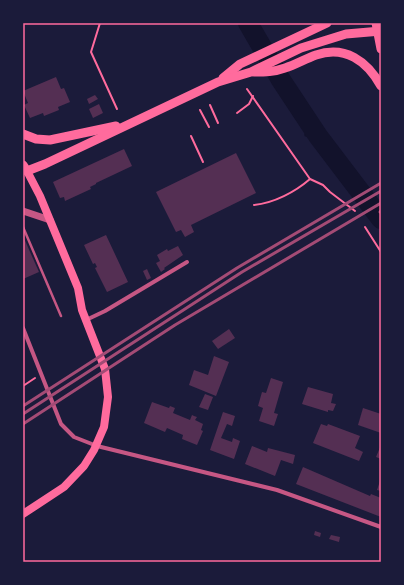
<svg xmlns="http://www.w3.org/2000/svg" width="404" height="585" viewBox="0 0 404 585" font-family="Ubuntu,sans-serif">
	<rect width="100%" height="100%" fill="#1b1b3a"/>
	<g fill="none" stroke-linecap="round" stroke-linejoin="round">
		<polyline stroke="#12122b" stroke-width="3.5" points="306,135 308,121"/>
		<polyline stroke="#12122b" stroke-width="20" points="248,23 281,80 318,136 381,219"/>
	</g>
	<g fill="#542f53">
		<polygon points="56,77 61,89 64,88 70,102 58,107 59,110 44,116 43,113 30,118 24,105 28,103 23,91"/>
		<polygon points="95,95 98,99 89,104 87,99"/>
		<polygon points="99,104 103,113 93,118 89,109"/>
		<polygon points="124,149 132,166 96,183 96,184 90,187 91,189 65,201 64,197 60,198 53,182"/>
		<polygon points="236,153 256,193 191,225 194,232 185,237 181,230 176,232 156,192"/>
		<polygon points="106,235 128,282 107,292 95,268 97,267 95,263 93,264 84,245"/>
		<polygon points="23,236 39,272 23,279"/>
		<polygon points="178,246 183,255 164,268 165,269 161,272 156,263 160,261 157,255 167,249 168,251"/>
		<polygon points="147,269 151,278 147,280 143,271"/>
		<polygon points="229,329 235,338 218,349 212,341"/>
		<polygon points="214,356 229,362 216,396 189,385 194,370 208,375"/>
		<polygon points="271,378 283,382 274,413 278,414 274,426 259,421 263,408 258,406 262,392 266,393"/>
		<polygon points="308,387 333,394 331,403 336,404 333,411 328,410 328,412 302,404"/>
		<polygon points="205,394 213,397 208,410 199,407"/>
		<polygon points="152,402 169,408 170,406 175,408 173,413 190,420 192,415 194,416 197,417 195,420 203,424 201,430 203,431 197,445 182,439 183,435 167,428 165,432 144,423"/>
		<polygon points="363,408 381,414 381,433 358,425"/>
		<polygon points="223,412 235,416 232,426 227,424 221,438 232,442 233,438 240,441 234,459 210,450"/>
		<polygon points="321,424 327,426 328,424 360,436 355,448 363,452 359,461 313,443"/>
		<polygon points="381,445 381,459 376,457"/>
		<polygon points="252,446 267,452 268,448 295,455 293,464 281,460 275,476 245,464"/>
		<polygon points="303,467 370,496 371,494 381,498 381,517 296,484"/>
		<polygon points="381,478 381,491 377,490"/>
		<polygon points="315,531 321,533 320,537 314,535"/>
		<polygon points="331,535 340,537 339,542 329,539"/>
	</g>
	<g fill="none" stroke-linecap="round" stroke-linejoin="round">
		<g stroke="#ff6b9d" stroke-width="2">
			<polyline points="100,23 91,52 117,109"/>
			<polyline points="247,89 310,179 323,185 330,192 355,211"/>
			<polyline points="210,105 218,123"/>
			<polyline points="200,110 209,127"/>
			<polyline points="237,113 249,104 253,96"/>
			<polyline points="191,136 203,162"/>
			<path d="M254 205C274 203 295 192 310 179"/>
			<polyline points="365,227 381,252"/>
			<polyline points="23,386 35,378"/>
		</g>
		<polyline stroke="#c65784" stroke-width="2.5" points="23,227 61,316"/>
		<g stroke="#c65784" stroke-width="4">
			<polyline points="86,320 105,311 187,262"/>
			<polyline points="23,328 61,424 74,437 97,446 277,490 381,527"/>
		</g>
		<polyline stroke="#c65784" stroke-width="7" points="23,211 50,220"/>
		<polyline stroke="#ff6b9d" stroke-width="8" points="23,514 64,487 84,466 94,450 104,427 108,397 105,369 82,310 78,288 40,196 27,171"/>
		<g stroke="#ff6b9d" stroke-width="9">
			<polyline points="376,23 381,49"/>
			<path d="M254 72C265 72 274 72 285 68 295 65 305 59 316 55 345 45 367 61 381 86"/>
			<polyline points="223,78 240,64 327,23"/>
			<polyline points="23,134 36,139 50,140 116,126"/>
			<polyline points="23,165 27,171 45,164 218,82 251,72 301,48 346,34 381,31"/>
		</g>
		<g stroke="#a44b75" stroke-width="3">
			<polyline points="380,212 381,211"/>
			<polyline points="23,406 237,268 381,183"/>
			<polyline points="23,414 242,272 381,191"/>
			<polyline points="23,424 175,325 381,203"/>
		</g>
	</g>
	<rect width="404" height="585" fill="none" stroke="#1b1b3a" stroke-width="48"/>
	<rect x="24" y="24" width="356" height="537" fill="none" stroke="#ff6b9d" stroke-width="1.5"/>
</svg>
